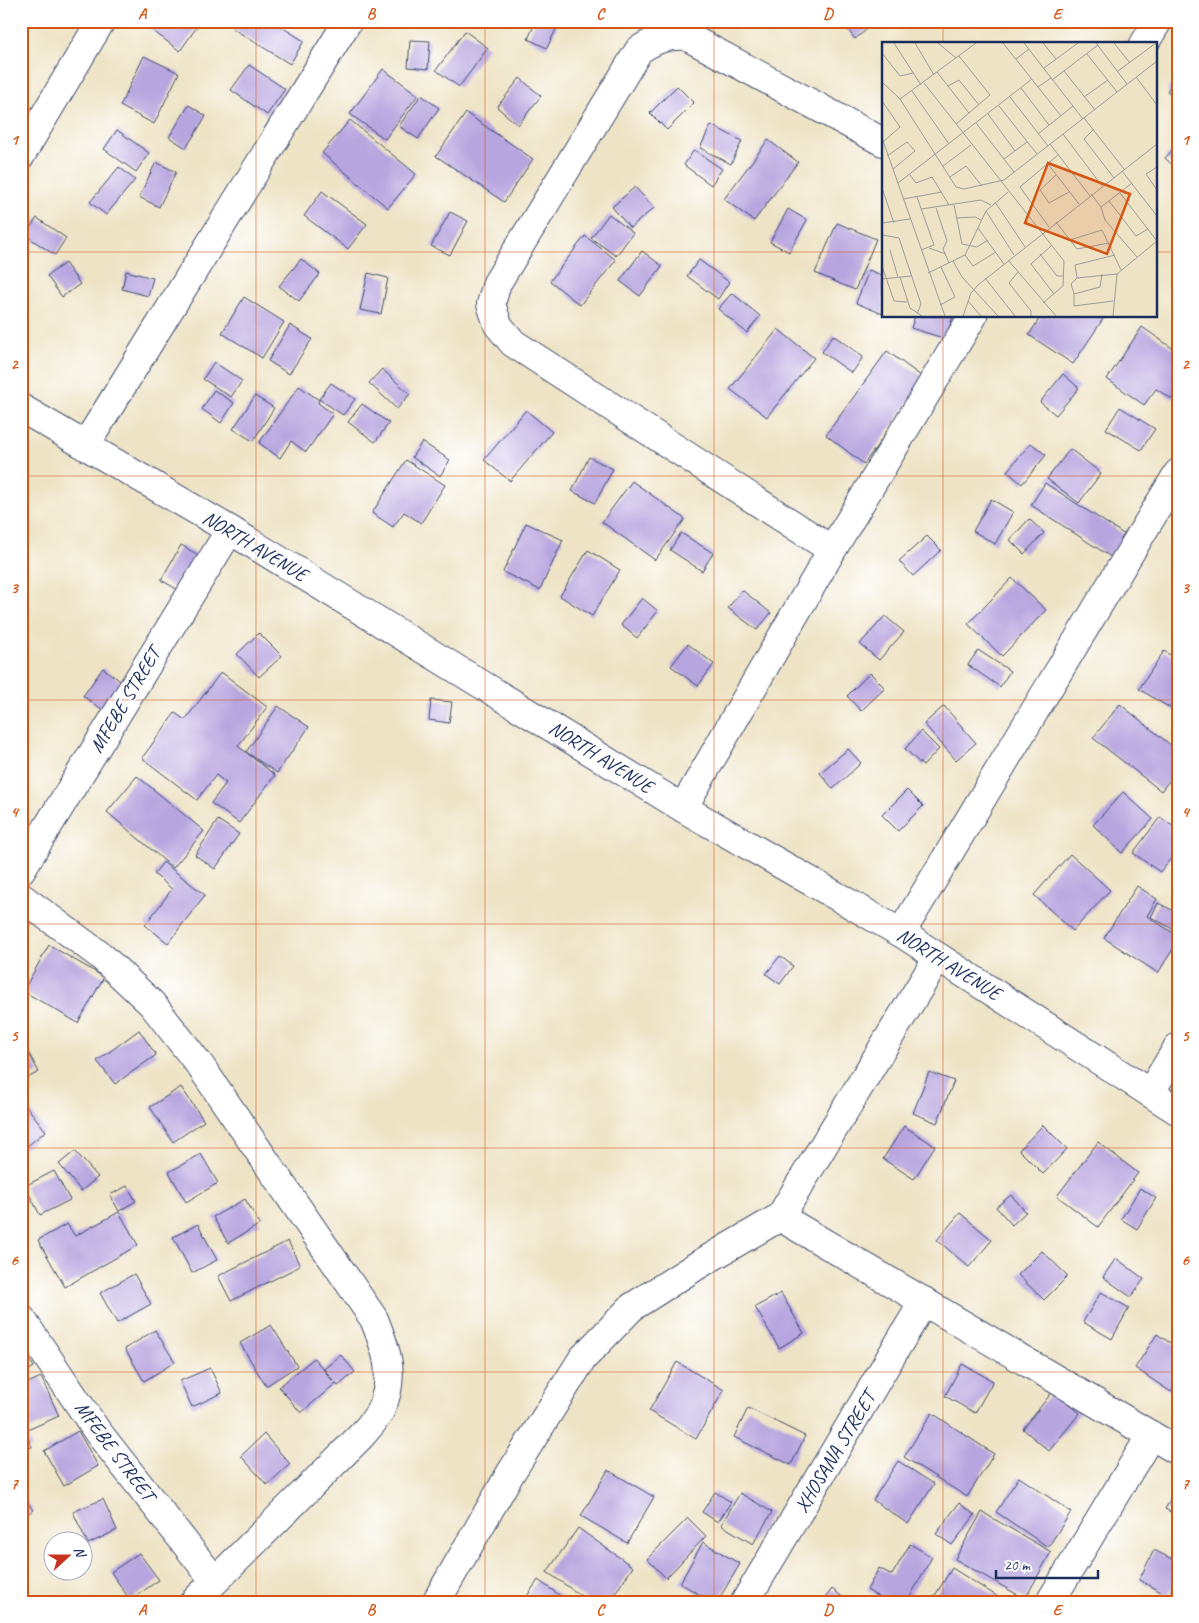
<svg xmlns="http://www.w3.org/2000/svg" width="1199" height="1623" viewBox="0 0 1199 1623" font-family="Caveat,sans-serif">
	<rect width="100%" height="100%" fill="#fff"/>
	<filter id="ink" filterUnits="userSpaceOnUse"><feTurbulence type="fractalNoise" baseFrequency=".02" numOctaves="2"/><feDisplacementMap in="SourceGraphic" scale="10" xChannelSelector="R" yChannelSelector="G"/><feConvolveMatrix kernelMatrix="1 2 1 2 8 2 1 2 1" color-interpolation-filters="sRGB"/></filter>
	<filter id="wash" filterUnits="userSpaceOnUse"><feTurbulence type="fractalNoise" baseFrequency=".0096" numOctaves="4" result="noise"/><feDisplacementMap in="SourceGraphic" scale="20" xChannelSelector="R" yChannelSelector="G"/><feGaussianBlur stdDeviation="1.12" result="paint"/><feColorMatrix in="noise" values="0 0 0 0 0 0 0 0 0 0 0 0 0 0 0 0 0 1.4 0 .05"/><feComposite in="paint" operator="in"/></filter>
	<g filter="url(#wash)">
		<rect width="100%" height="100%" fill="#eee3c5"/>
		<g id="blocks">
			<g fill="#b7a5df">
				<polygon points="154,21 201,21 180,51 149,28"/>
				<polygon points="237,21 272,21 304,41 290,64 232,28"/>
				<polygon points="536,21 560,21 547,48 528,39"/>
				<polygon points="841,21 877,21 855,39"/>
				<polygon points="465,31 488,48 459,87 436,70"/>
				<polygon points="410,40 430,41 428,69 408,67"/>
				<polygon points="144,56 179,73 154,124 120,106"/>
				<polygon points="249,65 285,89 267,115 231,90"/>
				<polygon points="383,69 418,95 385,139 350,114"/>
				<polygon points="1178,73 1178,98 1167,91"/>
				<polygon points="520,78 541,96 518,125 497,107"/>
				<polygon points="677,86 694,103 667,130 650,113"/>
				<polygon points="421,95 439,108 418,139 399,126"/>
				<polygon points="189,105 206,116 186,148 169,137"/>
				<polygon points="466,113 533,159 504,202 436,156"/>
				<polygon points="350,120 416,174 388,208 322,153"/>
				<polygon points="711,125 742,141 731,164 700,148"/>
				<polygon points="117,130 149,153 136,172 104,149"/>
				<polygon points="768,140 798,162 754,221 724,199"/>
				<polygon points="1178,144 1178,170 1165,158"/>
				<polygon points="694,150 722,169 711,185 684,165"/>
				<polygon points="156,162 176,172 159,207 139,197"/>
				<polygon points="119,167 135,180 106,215 90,202"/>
				<polygon points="635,187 654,208 630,228 612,207"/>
				<polygon points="322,191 367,224 348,249 304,216"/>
				<polygon points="788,209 807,220 789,252 770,242"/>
				<polygon points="450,212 468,221 450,255 431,246"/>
				<polygon points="609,214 633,233 616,256 591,238"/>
				<polygon points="37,218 66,238 55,255 25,235"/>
				<polygon points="837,223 876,239 855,290 815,273"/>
				<polygon points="585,236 616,260 580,305 550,281"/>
				<polygon points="642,251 662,266 640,296 620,281"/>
				<polygon points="301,259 320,274 299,301 279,286"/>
				<polygon points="699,260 729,282 718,299 687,276"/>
				<polygon points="65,263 80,284 62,297 47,276"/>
				<polygon points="869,270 883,276 883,314 856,303"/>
				<polygon points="126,271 153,278 148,296 122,289"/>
				<polygon points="368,273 388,278 381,314 360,310"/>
				<polygon points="732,293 760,316 747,333 718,309"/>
				<polygon points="244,297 284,322 262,358 222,333"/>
				<polygon points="915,316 953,316 946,339 911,328"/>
				<polygon points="1041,316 1105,316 1073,364 1029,335"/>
				<polygon points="290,325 312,339 289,374 268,361"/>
				<polygon points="1142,327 1178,352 1178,390 1172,399 1156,389 1144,405 1107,379"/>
				<polygon points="778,329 814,358 767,417 730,389"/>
				<polygon points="833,335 863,357 852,373 822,352"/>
				<polygon points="887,351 925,379 864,464 826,435"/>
				<polygon points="214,362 242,381 231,397 203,379"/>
				<polygon points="382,369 410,394 397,409 369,383"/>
				<polygon points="1063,374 1079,388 1056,415 1040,402"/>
				<polygon points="331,383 355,399 343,415 319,399"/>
				<polygon points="299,386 319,400 318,403 333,414 306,452 291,441 280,458 259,443"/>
				<polygon points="214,390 234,403 221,423 202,409"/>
				<polygon points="255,396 274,408 253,441 233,429"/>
				<polygon points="362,404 389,423 375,442 348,422"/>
				<polygon points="1120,407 1155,429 1141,450 1106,429"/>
				<polygon points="526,410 552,432 510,481 484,460"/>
				<polygon points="422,442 450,460 440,476 412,457"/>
				<polygon points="1031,443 1046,455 1022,484 1007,471"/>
				<polygon points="1070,449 1101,473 1079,503 1047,479"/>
				<polygon points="589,457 613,469 595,503 572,491"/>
				<polygon points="406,460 445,485 421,523 404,512 393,527 372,513"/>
				<polygon points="632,481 685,519 655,560 602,522"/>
				<polygon points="1045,483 1128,537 1114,559 1031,505"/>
				<polygon points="991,499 1013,512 995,544 973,531"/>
				<polygon points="1029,519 1044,533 1024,554 1010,540"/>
				<polygon points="526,523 563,540 540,590 503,572"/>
				<polygon points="681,533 713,553 702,571 670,550"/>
				<polygon points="927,536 941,550 913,576 899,561"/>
				<polygon points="181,545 200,556 180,591 161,580"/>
				<polygon points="588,550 620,570 592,616 560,596"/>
				<polygon points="1012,578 1046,610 1002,656 968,624"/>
				<polygon points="742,590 771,613 757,630 728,608"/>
				<polygon points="642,598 658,611 637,638 621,625"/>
				<polygon points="885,616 904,632 879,660 860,644"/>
				<polygon points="259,633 282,656 259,677 237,654"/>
				<polygon points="688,644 714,664 698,686 671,666"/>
				<polygon points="978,650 1010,671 1000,687 968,665"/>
				<polygon points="1164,651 1178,660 1178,713 1139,689"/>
				<polygon points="103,668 123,683 103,710 83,696"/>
				<polygon points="221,672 267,707 238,746 275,775 239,823 211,803 226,783 216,775 197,800 142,758 175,713 185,720"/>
				<polygon points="870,673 885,688 861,711 847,696"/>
				<polygon points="431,700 452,702 449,723 429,720"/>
				<polygon points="1120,704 1178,751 1178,770 1161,791 1093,738"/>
				<polygon points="278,706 309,727 277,773 246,752"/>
				<polygon points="944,706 976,743 956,760 924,724"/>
				<polygon points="921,731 939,749 923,766 905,749"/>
				<polygon points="848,749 861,763 833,789 820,773"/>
				<polygon points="137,776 204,831 173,868 107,812"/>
				<polygon points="907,790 923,806 898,831 882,815"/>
				<polygon points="1123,792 1153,819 1122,853 1093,825"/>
				<polygon points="1160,817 1178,830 1178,849 1160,872 1133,853"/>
				<polygon points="218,820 239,834 215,869 195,855"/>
				<polygon points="1070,854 1110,890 1073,931 1034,895"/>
				<polygon points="163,862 205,895 168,943 145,925 172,889 154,874"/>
				<polygon points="1137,886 1157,899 1147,916 1178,936 1178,941 1158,973 1104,938"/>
				<polygon points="1158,903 1178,913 1178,932 1151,917"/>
				<polygon points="49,945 104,977 78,1023 23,991"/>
				<polygon points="780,956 793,966 780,984 766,974"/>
				<polygon points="139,1030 156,1055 115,1084 97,1061"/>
				<polygon points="21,1039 39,1072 21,1081"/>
				<polygon points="929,1072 954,1081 937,1123 913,1113"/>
				<polygon points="181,1087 204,1121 173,1142 150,1107"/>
				<polygon points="23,1102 46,1131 21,1151 21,1104"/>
				<polygon points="1043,1125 1067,1149 1043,1174 1019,1150"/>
				<polygon points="904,1126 935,1146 914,1179 883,1159"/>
				<polygon points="1098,1142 1138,1173 1098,1227 1057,1196"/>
				<polygon points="75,1151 98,1177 81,1191 59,1164"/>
				<polygon points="201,1154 218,1183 186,1202 169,1172"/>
				<polygon points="54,1171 70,1200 40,1215 25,1186"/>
				<polygon points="127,1186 136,1201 119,1211 110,1195"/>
				<polygon points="1140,1188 1156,1198 1137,1229 1121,1219"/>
				<polygon points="1011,1195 1026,1212 1012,1225 996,1207"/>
				<polygon points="245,1199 260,1224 228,1243 213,1217"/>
				<polygon points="119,1212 138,1245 65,1287 38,1240 67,1224 75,1236"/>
				<polygon points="960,1213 992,1240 969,1267 937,1240"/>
				<polygon points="198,1224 217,1260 192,1273 173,1237"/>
				<polygon points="288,1241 300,1266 231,1301 218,1276"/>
				<polygon points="1042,1251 1068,1276 1044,1300 1018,1275"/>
				<polygon points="1116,1258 1144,1279 1131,1297 1103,1277"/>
				<polygon points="134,1274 151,1304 117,1323 100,1293"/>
				<polygon points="1101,1292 1129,1308 1112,1339 1083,1322"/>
				<polygon points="781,1293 804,1333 779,1348 755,1307"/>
				<polygon points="271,1325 297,1366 266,1386 240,1343"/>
				<polygon points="155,1330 175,1362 144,1381 125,1349"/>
				<polygon points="1157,1334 1178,1348 1178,1382 1171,1392 1135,1368"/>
				<polygon points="21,1348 34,1367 21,1375"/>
				<polygon points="341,1355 355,1372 338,1386 336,1383 301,1413 279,1387 314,1358 333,1381 324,1369"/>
				<polygon points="677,1362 724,1390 696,1439 649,1411"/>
				<polygon points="962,1364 993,1381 975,1413 945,1396"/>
				<polygon points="210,1368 222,1393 192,1407 180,1381"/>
				<polygon points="41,1377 59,1416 25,1431 32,1447 21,1451 21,1386"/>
				<polygon points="1053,1391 1080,1413 1049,1451 1023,1429"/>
				<polygon points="748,1408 805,1436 791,1465 734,1437"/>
				<polygon points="932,1413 994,1454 967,1497 904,1457"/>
				<polygon points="78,1431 98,1466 64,1486 44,1451"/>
				<polygon points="264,1434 290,1464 267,1485 241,1456"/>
				<polygon points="898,1461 934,1484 908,1524 873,1500"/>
				<polygon points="608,1470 654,1497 627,1543 581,1516"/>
				<polygon points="1019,1477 1071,1512 1048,1547 996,1512"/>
				<polygon points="1178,1487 1178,1516 1165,1509"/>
				<polygon points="715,1492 731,1502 718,1522 702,1512"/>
				<polygon points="21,1493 33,1510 21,1519"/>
				<polygon points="740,1493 772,1512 753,1544 721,1525"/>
				<polygon points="103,1499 117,1530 88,1544 73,1512"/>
				<polygon points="959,1503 975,1515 952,1545 936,1534"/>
				<polygon points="982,1512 1051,1552 1025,1599 955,1559"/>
				<polygon points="688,1518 706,1536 666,1578 647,1559"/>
				<polygon points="578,1528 633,1567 609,1602 590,1602 547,1572"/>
				<polygon points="703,1542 740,1564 717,1602 712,1602 680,1583"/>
				<polygon points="910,1544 932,1557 907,1602 887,1602 867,1590 879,1568 892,1575"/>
				<polygon points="1154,1550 1178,1562 1178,1576 1168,1596 1139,1580"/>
				<polygon points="139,1553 159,1580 130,1600 111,1572"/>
				<polygon points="952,1568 1006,1602 931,1602"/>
				<polygon points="538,1580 569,1602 523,1602"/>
				<polygon points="21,1588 30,1600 27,1602 21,1602"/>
				<polygon points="832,1589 849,1602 822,1602"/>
			</g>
		</g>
	</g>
	<g filter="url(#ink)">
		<use href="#blocks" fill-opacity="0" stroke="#3b4a6d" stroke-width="1"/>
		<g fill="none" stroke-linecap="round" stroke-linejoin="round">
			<defs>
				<g id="minor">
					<polyline points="1144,44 1158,21"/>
					<polyline points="21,155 101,21"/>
					<polyline points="85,446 348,21"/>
					<path d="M832 550 513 343 498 325 491 304 497 283 639 50C656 39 666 35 686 36L883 142"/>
					<polyline points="683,808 832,550 973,316"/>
					<polyline points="21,870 230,530"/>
					<path d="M21 897 101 956 152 1004 199 1064 374 1319C387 1351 396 1376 381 1409 377 1419 367 1429 360 1437L194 1602"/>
					<polyline points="901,933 1178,473"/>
					<polyline points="1150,1093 1178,1047"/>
					<polyline points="780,1217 938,957"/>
					<polyline points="21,1318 97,1431 214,1580"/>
					<polyline points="436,1602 510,1474 583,1358 632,1307 698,1265 780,1217 1178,1451"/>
					<polyline points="745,1602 924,1301"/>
					<polyline points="1050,1602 1151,1435"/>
				</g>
				<polyline id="tertiary" points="21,408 230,530 683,808 901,933 1178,1111"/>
			</defs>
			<use href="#minor" stroke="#3b4a6d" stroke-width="30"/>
			<use href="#tertiary" stroke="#3b4a6d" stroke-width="30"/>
			<use href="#minor" stroke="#fff" stroke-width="28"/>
			<use href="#tertiary" stroke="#fff" stroke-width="28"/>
		</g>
	</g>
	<path fill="none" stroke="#d45514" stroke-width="1" stroke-opacity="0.55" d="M256 21V1602M485 21V1602M714 21V1602M943 21V44M21 252H883M1155 252H1178M943 316V1602M21 476H1178M21 700H1178M21 924H1178M21 1148H1178M21 1372H1178"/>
	<g text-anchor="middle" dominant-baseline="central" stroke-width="4" stroke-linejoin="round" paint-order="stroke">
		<g font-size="20" fill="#1b2f5e" stroke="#fff">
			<text transform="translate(255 546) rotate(31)">NORTH AVENUE</text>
			<text transform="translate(125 700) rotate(-59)">MFEBE STREET</text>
			<text transform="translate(601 757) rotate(32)">NORTH AVENUE</text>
			<text transform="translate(949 964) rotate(32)">NORTH AVENUE</text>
			<text transform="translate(115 1451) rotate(53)">MFEBE STREET</text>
			<text transform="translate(835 1452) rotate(-59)">XHOSANA STREET</text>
		</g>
	</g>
	<g transform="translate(882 42)">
		<rect width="275" height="275" fill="#eee3c5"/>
		<path fill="none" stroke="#9a9b9c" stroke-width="1" d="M12 1 39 43M33 1 52 33M56 1 74 16M121 1 179 74M142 1 201 77M161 1 174 17M214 1 245 42M232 1 248 21M0 11 18 34 31 31M205 12 235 50M134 17 147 7M162 26 196 1M182 29 213 68M236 29 274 1M55 30 87 71M254 35 275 63M170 38 216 3M0 40 18 57 74 145 82 147 122 138 275 19M42 41 182 219 181 244 161 261M66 44 77 38 97 63M156 45 169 36M139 46 167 83M30 49 67 102M128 55 166 104M202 55 226 38M18 57 94 1M0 59 18 85 1 100M117 64 155 112M106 72 133 109M202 76 242 127M94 81 132 130M74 82 108 53 77 14M212 87 202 97 232 136M156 92 191 64M181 92 220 144M0 96 63 274M168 102 208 154M5 114 25 100 33 109 11 127M122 117 145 100M166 122 197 162M61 124 89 103M275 125 264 132 275 148M240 129 275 174M28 133 34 141 50 135 67 163M174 133 158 148 167 161 187 150M68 135 84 124 100 144M16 141 150 37M250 141 219 165 223 178 255 215M0 146 12 181M238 151 275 199M209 152 219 165M35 155 52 203 39 208M21 157 60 150M227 159 254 194 266 187M113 160 143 205M72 163 80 202 95 205 106 198M54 166 65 199 61 207 67 221M39 167 99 158 109 163M104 169 132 213M74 176 93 175 99 178M174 180 195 207 227 201M0 181 28 177M167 185 138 145 176 113M96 186 122 222M0 193 17 196 39 262 35 272M188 198 220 188 239 228M169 204 149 222 172 252M47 206 64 212M8 208 16 235M158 212 175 234H182M83 213 91 224 114 210M126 218 174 274M71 219 80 235 116 274M0 224 12 259 25 260M136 230 127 241 149 269V274M46 231 83 213 104 169 126 150M18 235 28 266 40 274M103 236 133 274M195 236 193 223 233 213M0 237 29 234M192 252 189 242 195 236 235 232M192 252V264L231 259M192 252 218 245 220 232M86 259 99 274M58 263 73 255 59 225M81 274 89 251 96 243 275 102M231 274 235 232 275 199"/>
		<path fill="#d45514" fill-opacity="0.15" stroke="#d45514" stroke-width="2.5" d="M166 121 248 152 225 212 143 181Z"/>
		<rect width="275" height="275" fill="none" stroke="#1b2f5e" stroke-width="2.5"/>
	</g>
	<rect width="1199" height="1623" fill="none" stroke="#fff" stroke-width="55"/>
	<g transform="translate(68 1556) rotate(69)"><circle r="24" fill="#ffffff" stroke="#a4acbf"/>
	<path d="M0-4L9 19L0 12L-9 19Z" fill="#c8321e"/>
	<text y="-8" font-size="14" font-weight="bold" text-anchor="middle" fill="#1b2f5e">N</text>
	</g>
	<path d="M996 1570v8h102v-8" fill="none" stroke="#1b2f5e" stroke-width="2.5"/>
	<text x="1004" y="1570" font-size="15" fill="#1b2f5e" stroke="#ffffff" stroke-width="4" paint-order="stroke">20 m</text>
	<rect x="28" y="28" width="1144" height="1568" fill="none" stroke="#d45514" stroke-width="2"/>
	<g font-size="16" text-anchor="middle" font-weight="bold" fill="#d45514">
		<text x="142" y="19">A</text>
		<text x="371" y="19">B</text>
		<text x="600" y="19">C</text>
		<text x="828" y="19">D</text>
		<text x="1057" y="19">E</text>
		<text x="14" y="145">1</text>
		<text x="1185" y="145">1</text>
		<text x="14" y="369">2</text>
		<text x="1185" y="369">2</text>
		<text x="14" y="593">3</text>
		<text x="1185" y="593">3</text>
		<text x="14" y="817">4</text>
		<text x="1185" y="817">4</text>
		<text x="14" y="1041">5</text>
		<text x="1185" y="1041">5</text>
		<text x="14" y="1265">6</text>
		<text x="1185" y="1265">6</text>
		<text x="14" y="1489">7</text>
		<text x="1185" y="1489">7</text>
		<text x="142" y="1615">A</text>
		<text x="371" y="1615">B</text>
		<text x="600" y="1615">C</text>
		<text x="828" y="1615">D</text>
		<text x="1057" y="1615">E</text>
	</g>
</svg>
